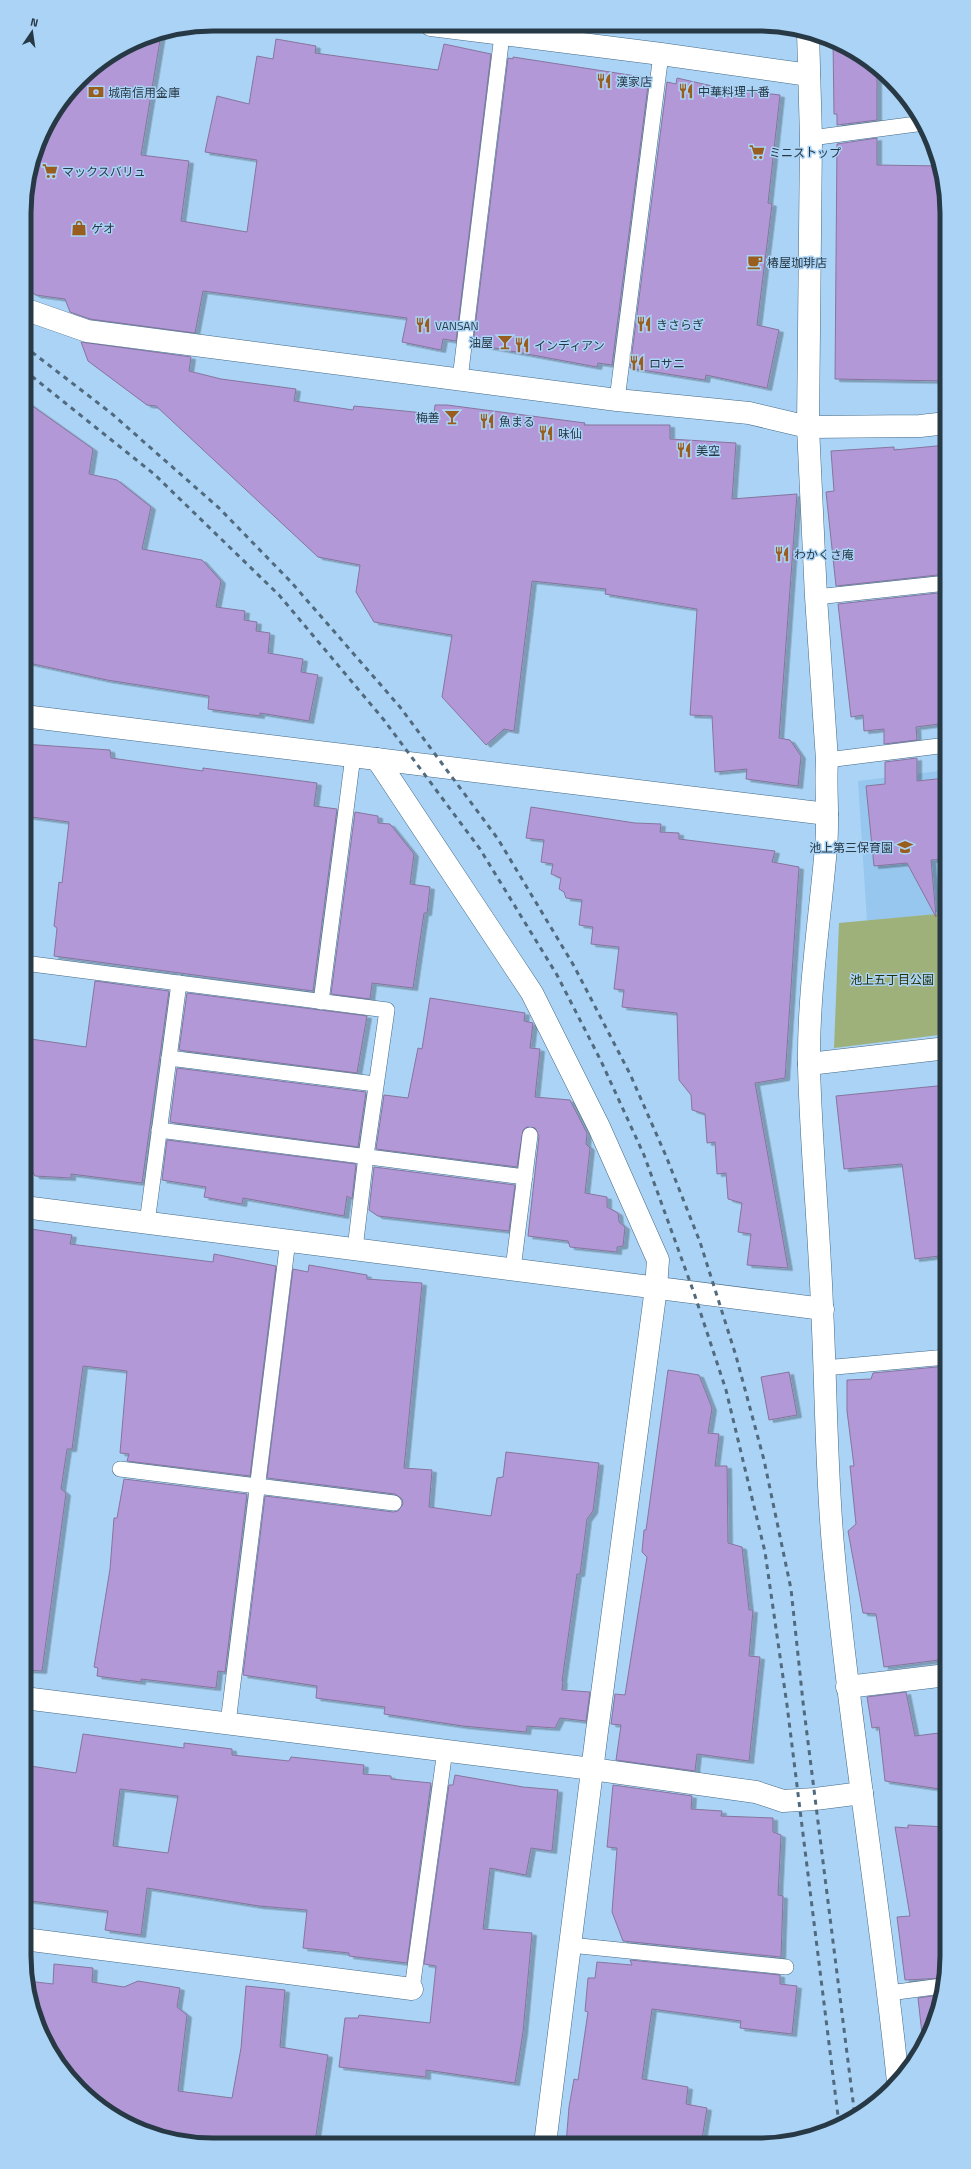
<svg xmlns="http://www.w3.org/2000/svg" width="971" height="2169" viewBox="0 0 971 2169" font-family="'Titillium Web','Noto Sans JP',sans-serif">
	<defs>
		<filter id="shadow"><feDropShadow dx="4.5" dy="2.5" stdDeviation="0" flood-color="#0004"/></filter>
	</defs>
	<rect width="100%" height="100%" fill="#aad3f5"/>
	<polygon fill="#97c7ee" points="947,770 947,913 867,921 858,781"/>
	<polygon fill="#9fb17b" points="947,913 947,1034 834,1048 839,923"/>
	<g fill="#b298d7" stroke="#86759e" fill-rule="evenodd" filter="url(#shadow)">
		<polygon points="161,34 141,155 189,161 181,221 247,232 257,160 205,152 217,96 249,104 257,56 273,59 276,39 316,46 315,53 438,70 444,44 491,54 456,341 443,339 441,350 402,342 407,318 203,291 195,333 90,319 70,312 65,299 36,295 24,288 24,200 44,129 88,71 141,38"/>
		<polygon points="833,41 842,44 877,67 877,120 837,125 837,114 834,114"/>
		<polygon points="513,57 649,78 612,365 598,363 597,367 473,344 508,58 513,59"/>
		<polygon points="677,78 721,88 780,95 768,203 772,204 757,325 779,330 767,388 706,375 705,380 630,368 667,82 676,84"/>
		<polygon points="877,138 877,165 941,166 947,213 947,381 835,379 837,144"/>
		<polygon points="81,342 191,357 189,371 221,379 296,389 294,401 353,410 354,406 434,414 435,405 447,405 585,423 584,425 670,425 670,439 736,443 732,499 797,494 779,738 790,740 801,756 798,786 746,779 747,769 715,772 712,716 690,715 697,609 605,594 606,589 532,581 514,731 504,729 486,745 442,697 452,635 374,622 356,592 360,565 318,557 156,406 147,405 88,361"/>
		<polygon points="24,400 93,449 89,474 117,480 151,507 142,549 202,560 221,581 216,607 245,611 244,620 257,622 256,631 270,633 268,653 303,659 301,672 318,675 309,721 260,713 260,716 208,709 209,696 107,680 24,662"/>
		<polygon points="947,445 947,574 836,586 826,492 834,491 831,451 894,447 894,450"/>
		<polygon points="947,592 947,723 916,727 917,740 884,744 884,729 864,731 863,715 851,717 838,604"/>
		<polygon points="24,744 110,750 111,758 203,771 203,768 317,783 314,806 337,809 313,991 54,956 57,928 54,926 59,882 62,883 69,822 24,816"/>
		<polygon points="917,758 917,781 947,778 947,859 931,860 936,917 907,863 874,866 866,786 885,784 885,762"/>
		<polygon points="531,807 635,823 661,824 660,832 679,833 679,839 775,851 772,862 799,867 785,1078 755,1083 788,1268 747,1265 751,1234 738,1232 742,1203 728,1199 726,1173 717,1174 715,1142 707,1143 705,1114 692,1110 691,1095 679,1080 677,1013 622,1007 624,990 614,989 619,947 591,944 593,927 579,925 582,900 566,898 564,892 559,889 561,878 551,874 553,864 541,862 544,840 526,838"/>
		<polygon points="355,812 378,816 378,823 390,824 414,854 410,884 430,887 427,913 424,913 413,988 372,983 370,999 331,994"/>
		<polygon points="95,981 169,991 142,1183 71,1174 71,1178 35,1176 32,1171 24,1170 24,1038 86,1047"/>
		<polygon points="187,993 367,1016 357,1073 179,1050"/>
		<polygon points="430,998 525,1013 524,1021 533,1023 530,1048 540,1049 535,1097 570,1100 587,1133 586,1144 590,1148 585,1193 607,1197 607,1207 618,1213 619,1222 625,1227 623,1246 617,1247 617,1252 570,1247 568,1241 528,1236 539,1136 535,1128 527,1127 523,1130 517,1167 376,1149 384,1095 408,1098 418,1048 422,1049"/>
		<polygon points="177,1068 366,1092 358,1147 170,1122"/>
		<polygon points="947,1085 947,1255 915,1259 902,1164 844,1169 836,1096"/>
		<polygon points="167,1140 356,1164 352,1199 347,1196 344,1216 243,1198 242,1204 204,1197 206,1187 162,1180"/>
		<polygon points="374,1167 515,1185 509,1231 378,1216 369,1210"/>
		<polygon points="24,1228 72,1235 70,1244 213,1262 214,1254 276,1266 250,1476 127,1461 129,1454 120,1453 127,1371 83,1366 72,1449 67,1449 61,1489 66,1493 42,1671 24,1670"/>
		<polygon points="309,1265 367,1275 367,1279 422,1283 404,1468 432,1470 429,1507 491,1516 497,1478 503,1477 506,1452 599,1463 593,1511 587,1519 580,1574 577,1574 562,1681 563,1681 562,1690 590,1692 586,1721 560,1718 555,1728 527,1726 526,1732 463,1726 384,1714 385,1707 316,1698 317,1686 243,1675 265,1496 393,1512 398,1511 403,1504 402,1499 395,1494 267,1478 293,1269 308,1272"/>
		<polygon points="947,1366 947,1659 884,1667 876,1614 863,1613 848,1531 856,1524 850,1466 854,1466 847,1411 847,1380 871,1379 873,1373"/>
		<polygon points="668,1370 699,1375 712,1408 708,1433 719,1434 715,1466 727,1466 728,1543 742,1547 749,1610 753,1610 749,1656 760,1657 749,1761 697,1754 695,1771 616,1760 621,1725 611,1724 615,1694 625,1695 647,1557 642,1552 644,1530 646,1530"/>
		<polygon points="789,1372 797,1415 769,1420 761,1377"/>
		<polygon points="124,1479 247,1494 225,1672 218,1671 216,1688 141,1679 141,1682 97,1676 98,1668 94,1667 110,1569 114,1518 117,1518"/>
		<polygon points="906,1692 915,1736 947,1732 947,1790 885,1781 879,1727 872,1728 867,1697"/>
		<path d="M83 1734 184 1748V1743L232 1749V1755L289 1761 291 1757 364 1765 363 1774 391 1776V1779L431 1783 407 1963 349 1956V1953L303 1948 307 1910 259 1906 147 1888 141 1935 105 1930 108 1911 24 1900V1765L76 1773ZM120 1789 178 1796 168 1853 113 1846Z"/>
		<polygon points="455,1775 523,1787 558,1790 552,1851 531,1848 526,1875 490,1868 483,1929 532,1933 523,2032 515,2083 426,2070 426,2077 339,2067 345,2018 358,2018 359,2015 430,2023 436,1966 424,1964 449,1785 453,1785"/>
		<polygon points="613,1785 692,1796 691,1809 722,1811 721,1816 773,1818 773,1832 781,1835 778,1895 783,1896 781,1957 623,1941 612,1912 617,1848 607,1847"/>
		<polygon points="908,1825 947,1827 947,1969 945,1978 905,1980 897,1917 910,1916 895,1827 908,1828"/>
		<polygon points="630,1960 780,1975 780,1984 797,1986 792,2034 740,2028 741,2021 652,2009 642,2079 688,2087 686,2104 707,2108 701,2145 566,2144 569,2107 574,2079 578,2080 588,2012 585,2011 588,1978 595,1978 597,1962 632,1965"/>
		<polygon points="54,1964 93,1968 92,1982 124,1987 138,1981 180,1988 177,2007 187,2015 178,2091 232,2098 241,2048 246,1986 285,1990 280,2047 328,2055 315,2142 176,2141 129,2125 89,2098 56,2061 30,2005 27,1981 53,1984"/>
		<polygon points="940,1995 933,2029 923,2043 918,1998"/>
	</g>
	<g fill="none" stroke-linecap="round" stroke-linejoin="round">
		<defs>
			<g id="lane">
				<polyline points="811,138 924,123"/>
				<polyline points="460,379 502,35"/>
				<polyline points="617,400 661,54"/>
				<polyline points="816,597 947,583"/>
				<polyline points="827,760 947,745"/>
				<polyline points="24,963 387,1010 366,1156 355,1249"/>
				<polyline points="321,1002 353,756"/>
				<polyline points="169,1058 375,1084"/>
				<polyline points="159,1130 525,1177"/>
				<polyline points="147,1223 179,983"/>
				<polyline points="513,1269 530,1135"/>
				<polyline points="824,1368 947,1357"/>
				<polyline points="120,1469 394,1503"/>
				<polyline points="228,1723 288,1240"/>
				<polyline points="570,1945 786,1967"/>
				<polyline points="412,1989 445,1750"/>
				<polyline points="889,1993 942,1986"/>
			</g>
			<g id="street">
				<polyline points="431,25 661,54 809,75"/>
				<path d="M808 32 811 138 808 427 816 597 827 760C825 789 829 818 826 847 820 919 808 993 809 1066 811 1146 819 1226 822 1306 826 1386 826 1466 833 1546 849 1726 880 1903 898 2082"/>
				<polyline points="24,309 87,331 617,400 749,413 808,427 920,426 947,423"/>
				<polyline points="24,716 827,814"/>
				<polyline points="377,759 532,993 599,1127 658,1260 656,1288"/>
				<polyline points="809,1064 947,1048"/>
				<polyline points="24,1207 823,1309"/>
				<polyline points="847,1687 947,1675"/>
				<polyline points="24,1698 592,1769 756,1792 783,1801 815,1799 862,1793"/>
				<polyline points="24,1939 412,1989"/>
			</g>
			<polyline id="secondary" points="545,2144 597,1731 656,1288"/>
		</defs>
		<use href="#lane" stroke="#436986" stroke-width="16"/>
		<use href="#street" stroke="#436986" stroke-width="23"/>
		<use href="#secondary" stroke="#436986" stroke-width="23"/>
		<use href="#lane" stroke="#fff" stroke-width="15"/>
		<use href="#street" stroke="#fff" stroke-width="22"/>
		<use href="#secondary" stroke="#fff" stroke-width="22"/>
		<g stroke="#526a7e" stroke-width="3" stroke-dasharray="5 5" stroke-linecap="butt">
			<polyline points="24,346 111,413 219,508 291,582 400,707 498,839 574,966 630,1074 666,1156 700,1242 736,1356 764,1460 791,1589 803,1702 855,2117"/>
			<polyline points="24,370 154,474 279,595 384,720 480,849 557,975 601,1061 644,1155 694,1293 726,1390 765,1552 787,1705 839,2124"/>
		</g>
	</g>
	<defs>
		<symbol id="restaurant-bare" viewBox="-9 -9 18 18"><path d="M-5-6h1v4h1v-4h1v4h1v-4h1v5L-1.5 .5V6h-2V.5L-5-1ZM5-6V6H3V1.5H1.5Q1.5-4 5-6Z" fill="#995e1e" stroke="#aad3f5" stroke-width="2.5" paint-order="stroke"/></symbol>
		<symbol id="bank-bare" viewBox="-9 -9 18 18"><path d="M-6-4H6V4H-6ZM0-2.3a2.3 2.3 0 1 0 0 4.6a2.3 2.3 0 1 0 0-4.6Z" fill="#995e1e" stroke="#aad3f5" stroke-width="2.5" paint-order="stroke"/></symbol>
		<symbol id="supermarket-bare" viewBox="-9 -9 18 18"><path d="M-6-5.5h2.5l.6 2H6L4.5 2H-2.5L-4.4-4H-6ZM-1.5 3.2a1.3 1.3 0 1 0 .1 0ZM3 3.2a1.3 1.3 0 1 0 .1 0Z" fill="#995e1e" stroke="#aad3f5" stroke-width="2.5" paint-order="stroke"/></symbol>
		<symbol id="shop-bare" viewBox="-9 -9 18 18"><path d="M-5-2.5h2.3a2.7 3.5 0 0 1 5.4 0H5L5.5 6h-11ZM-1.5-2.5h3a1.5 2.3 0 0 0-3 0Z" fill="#995e1e" stroke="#aad3f5" stroke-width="2.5" paint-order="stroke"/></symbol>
		<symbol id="cafe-bare" viewBox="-9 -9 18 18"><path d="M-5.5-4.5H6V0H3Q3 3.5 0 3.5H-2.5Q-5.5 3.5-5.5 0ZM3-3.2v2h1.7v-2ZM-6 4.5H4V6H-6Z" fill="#995e1e" stroke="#aad3f5" stroke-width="2.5" paint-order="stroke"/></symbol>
		<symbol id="bar-bare" viewBox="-9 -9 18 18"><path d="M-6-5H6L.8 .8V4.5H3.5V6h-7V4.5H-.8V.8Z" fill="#995e1e" stroke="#aad3f5" stroke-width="2.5" paint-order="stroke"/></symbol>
		<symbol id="school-bare" viewBox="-9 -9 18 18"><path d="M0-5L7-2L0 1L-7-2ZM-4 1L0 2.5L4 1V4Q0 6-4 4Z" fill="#995e1e" stroke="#aad3f5" stroke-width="2.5" paint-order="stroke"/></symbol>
	</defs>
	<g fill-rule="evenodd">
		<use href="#restaurant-bare" x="593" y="70" width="22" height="22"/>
		<use href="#restaurant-bare" x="675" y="80" width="22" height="22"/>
		<use href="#bank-bare" x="85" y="81" width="22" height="22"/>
		<use href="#supermarket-bare" x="746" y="141" width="22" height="22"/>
		<use href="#supermarket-bare" x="39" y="160" width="22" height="22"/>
		<use href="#shop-bare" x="68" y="217" width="22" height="22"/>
		<use href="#cafe-bare" x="744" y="251" width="22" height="22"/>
		<use href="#restaurant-bare" x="633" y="313" width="22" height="22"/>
		<use href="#restaurant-bare" x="412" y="314" width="22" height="22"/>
		<use href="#bar-bare" x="494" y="331" width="22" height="22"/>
		<use href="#restaurant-bare" x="511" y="334" width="22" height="22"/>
		<use href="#restaurant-bare" x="626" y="352" width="22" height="22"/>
		<use href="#bar-bare" x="441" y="406" width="22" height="22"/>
		<use href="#restaurant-bare" x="476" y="410" width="22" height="22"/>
		<use href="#restaurant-bare" x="535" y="422" width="22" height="22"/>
		<use href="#restaurant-bare" x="673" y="439" width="22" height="22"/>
		<use href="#restaurant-bare" x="771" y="543" width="22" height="22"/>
		<use href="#school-bare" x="894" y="836" width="22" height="22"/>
	</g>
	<g text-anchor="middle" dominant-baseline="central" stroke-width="3" stroke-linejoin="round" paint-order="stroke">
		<g font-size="12" fill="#283946" stroke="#aad3f5" text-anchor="start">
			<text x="616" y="81">漢家店</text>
			<text x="698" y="91">中華料理十番</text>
			<text x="108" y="92">城南信用金庫</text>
			<text x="769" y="152">ミニストップ</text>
			<text x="62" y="171">マックスバリュ</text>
			<text x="91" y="228">ゲオ</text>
			<text x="767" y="262">椿屋珈琲店</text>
			<text x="656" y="324">きさらぎ</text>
			<text x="435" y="325">VANSAN</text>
			<text x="493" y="342" text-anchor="end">油屋</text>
			<text x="534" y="345">インディアン</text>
			<text x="649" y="363">ロサニ</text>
			<text x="440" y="417" text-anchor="end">梅善</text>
			<text x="499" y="421">魚まる</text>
			<text x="558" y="433">味仙</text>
			<text x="696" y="450">美空</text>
			<text x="794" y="554">わかくさ庵</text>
			<text x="893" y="847" text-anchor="end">池上第三保育園</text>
		</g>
		<g font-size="12" fill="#243000" stroke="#aad3f5">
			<text x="892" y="979">池上五丁目公園</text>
		</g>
	</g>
	<path d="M0 0H971V2169H0ZM213 31H758A182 182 0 0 1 940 213V1956A182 182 0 0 1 758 2138H213A182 182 0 0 1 31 1956V213A182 182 0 0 1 213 31Z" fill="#aad3f5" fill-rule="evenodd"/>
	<path fill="none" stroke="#283946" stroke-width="5" d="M213 31H758A182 182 0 0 1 940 213V1956A182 182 0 0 1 758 2138H213A182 182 0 0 1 31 1956V213A182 182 0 0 1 213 31Z"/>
	<g transform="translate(32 32) rotate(13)" stroke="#aad3f5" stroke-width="3" paint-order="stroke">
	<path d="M0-3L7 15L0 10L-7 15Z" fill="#283946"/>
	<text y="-6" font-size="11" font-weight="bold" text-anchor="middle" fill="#283946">N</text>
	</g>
</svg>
